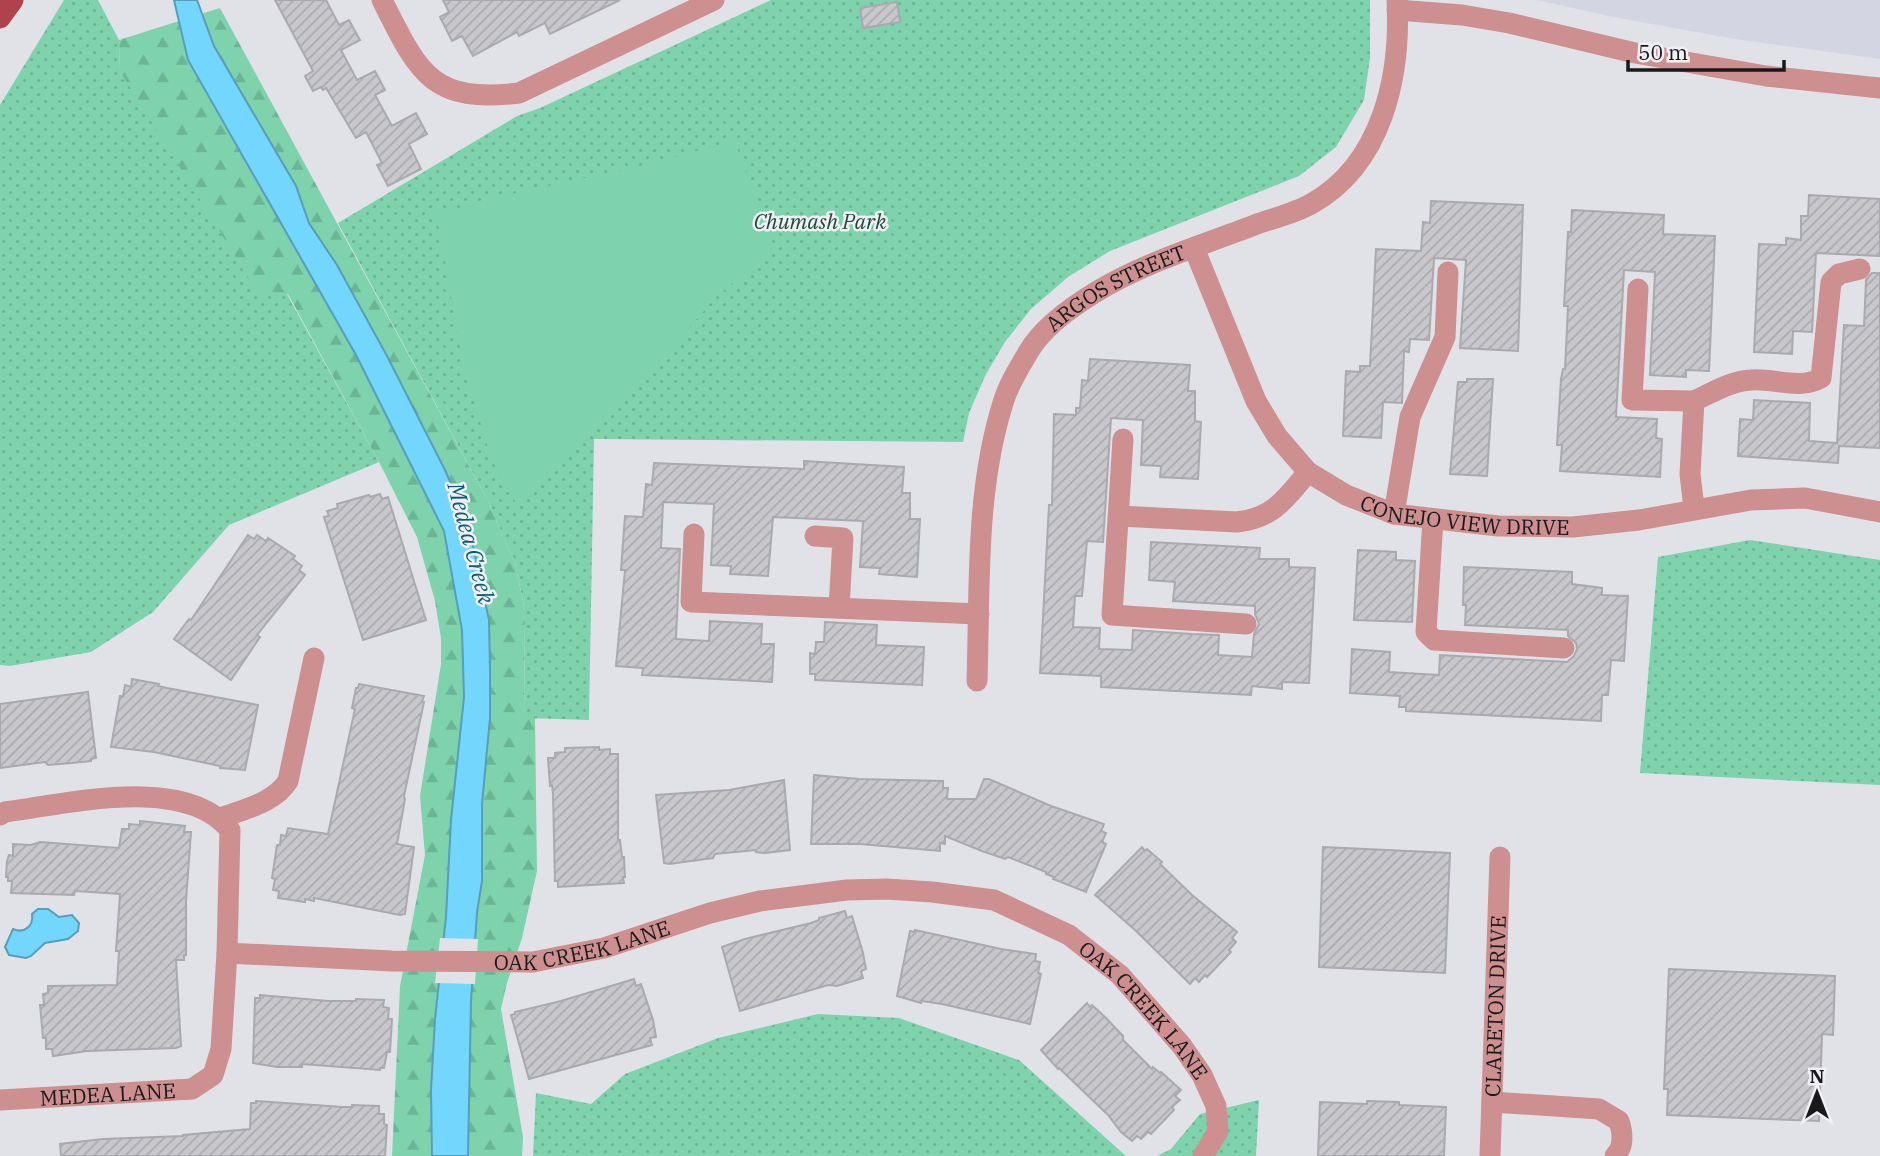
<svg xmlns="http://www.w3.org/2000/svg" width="1880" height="1156" viewBox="0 0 1880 1156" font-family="'IBM Plex Serif',serif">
	<defs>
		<pattern id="grass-dots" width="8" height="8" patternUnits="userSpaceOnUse" patternTransform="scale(1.75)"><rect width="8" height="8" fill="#7ed3ad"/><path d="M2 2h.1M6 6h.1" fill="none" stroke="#6cb594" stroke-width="1.8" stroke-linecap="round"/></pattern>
		<pattern id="forest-firs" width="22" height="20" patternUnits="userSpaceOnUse" patternTransform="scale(1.75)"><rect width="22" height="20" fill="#7ed3ad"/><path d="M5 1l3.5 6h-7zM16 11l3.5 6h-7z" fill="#6cb594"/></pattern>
		<pattern id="building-hatch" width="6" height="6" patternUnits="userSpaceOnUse" patternTransform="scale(1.75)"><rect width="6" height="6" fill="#c7c7cc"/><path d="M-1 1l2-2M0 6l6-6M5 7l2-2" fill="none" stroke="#aaaaaf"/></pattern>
	</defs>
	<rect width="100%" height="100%" fill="#e1e2e8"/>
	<polygon fill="#d3d5e2" points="1537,0 1880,0 1880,59 1735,39 1613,17"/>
	<g fill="url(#grass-dots)">
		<polygon points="64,0 98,0 119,40 120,71 287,294 379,462 229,525 153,612 91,652 10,666 0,665 0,105"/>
		<polygon points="771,0 1370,0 1370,58 1364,100 1336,147 1299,176 1110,251 1068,277 1031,309 1005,342 986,374 969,413 963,442 594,439 589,720 524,718 525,611 515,563 487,499 338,223 517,116 540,108"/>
		<polygon points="1750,540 1880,560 1880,785 1640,773 1658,557"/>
		<polygon points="818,1014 899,1018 1019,1060 1126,1156 533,1156 536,1093 591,1104 625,1074 718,1038"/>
		<polygon points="1259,1100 1256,1156 1157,1156 1171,1149 1200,1114"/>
	</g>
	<polygon fill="url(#forest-firs)" points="220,8 487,499 515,563 525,611 524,717 535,718 537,871 522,938 507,983 501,1009 523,1137 522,1156 392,1156 400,986 425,855 420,796 441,664 441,638 435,601 417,537 379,462 288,294 258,293 120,71 119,40"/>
	<polygon fill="#7ed3ad" points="734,141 753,187 774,251 718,295 623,402 517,505 491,458 463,365 439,227 435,215 439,208 460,210 465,204 644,165"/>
	<g fill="#73d6fd" stroke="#589db9" stroke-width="2">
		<polygon points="174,0 197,0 214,46 296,186 309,223 337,265 387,356 446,472 469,527 489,620 490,669 490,718 482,804 482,881 477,912 471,1001 468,1156 432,1156 431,1090 435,1019 446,917 451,820 464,697 462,630 444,531 356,355 188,60"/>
		<path d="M38 909H48L59 917 72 915 79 923 78 931 68 939 45 943 31 956 26 958 9 955 5 947 13 929C24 934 34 926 32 914Z"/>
	</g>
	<polygon fill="#e1e2e8" points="440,938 478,939 475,984 435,983"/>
	<g fill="url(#building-hatch)" stroke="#aaa9af" stroke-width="2">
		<polygon points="275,0 326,0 339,25 349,20 360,40 341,50 357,80 375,71 385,90 375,95 392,126 416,113 427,134 409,144 421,169 388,186 377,165 382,163 366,132 356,138 326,88 323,90 321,87 313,91 305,76 313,71"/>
		<polygon points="443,0 620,0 550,34 545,23 519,36 517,32 473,56 462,36 452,41 440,17 449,12"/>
		<polygon points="897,2 900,22 863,28 860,8"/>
		<polygon points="1809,195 1880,199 1880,256 1816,253 1812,332 1793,331 1792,354 1754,352 1759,244 1786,245 1786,238 1801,240 1801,216 1808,216"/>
		<polygon points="1431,201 1523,205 1518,351 1460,348 1466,260 1434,258 1429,340 1410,339 1409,352 1404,351 1402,403 1383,402 1381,438 1343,436 1346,371 1360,372 1360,366 1370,366 1376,249 1421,251 1423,222 1430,223"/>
		<polygon points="1572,210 1664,215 1663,234 1715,236 1709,371 1686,370 1686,377 1650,375 1655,272 1624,270 1616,417 1657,419 1656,438 1662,439 1660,477 1560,471 1562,445 1557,445 1561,379 1563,369 1565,369 1568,306 1564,306 1568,232 1571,232"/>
		<polygon points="1872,273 1880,273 1880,448 1839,446 1838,463 1738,456 1740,419 1753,420 1754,400 1810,403 1809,441 1837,443 1844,325 1864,326 1866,280"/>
		<polygon points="1090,359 1190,365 1188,391 1195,391 1195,421 1201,422 1198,479 1160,477 1161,466 1141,465 1143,420 1111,418 1103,542 1087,541 1082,596 1075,596 1073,627 1100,628 1099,649 1132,650 1133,630 1192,634 1219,635 1218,655 1252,657 1254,634 1259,624 1255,614 1255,606 1173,601 1175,582 1149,580 1151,542 1260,548 1259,559 1289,559 1289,567 1315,568 1309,683 1282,682 1282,689 1252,686 1251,695 1101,687 1101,676 1040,673 1049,505 1052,505 1054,414 1076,415 1076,408 1080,408 1082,380 1088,381"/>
		<polygon points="1467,379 1493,379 1487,476 1450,474 1458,382 1467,382"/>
		<polygon points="804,461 904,467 902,493 910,493 910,519 920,519 917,577 879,574 880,568 860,567 863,521 773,517 768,576 730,574 731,566 711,565 714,504 663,502 661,548 680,549 676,639 709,641 710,621 762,624 761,644 774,644 772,682 642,675 643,668 616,666 625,570 621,570 625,516 643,517 646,484 652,485 654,463 804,469"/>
		<polygon points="380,494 382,499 388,497 426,620 363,640 324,517 329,516 327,511 338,508 337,504 369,495 370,497"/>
		<polygon points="248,535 254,539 257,535 266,541 268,538 295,556 293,559 302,566 299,570 305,575 257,635 260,637 231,680 174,639 189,619 191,620"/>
		<polygon points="1358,550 1396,552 1396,560 1415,561 1412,622 1354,620"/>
		<polygon points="1464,567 1572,572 1572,584 1602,588 1602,595 1628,596 1624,661 1611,660 1608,695 1602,695 1601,721 1406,711 1406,707 1399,707 1400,696 1350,693 1352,649 1390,652 1389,672 1439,675 1440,655 1567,662 1574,656 1577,649 1576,643 1568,636 1568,630 1465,625 1466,605 1463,605"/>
		<polygon points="825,622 877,625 876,645 924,647 922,685 815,680 815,674 810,674 810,653 815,654 816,642 824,642"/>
		<polygon points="132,679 159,684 158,686 167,688 258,705 245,770 220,768 220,766 154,752 111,747 120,696 123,696 125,685 131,687"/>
		<polygon points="359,684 424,696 422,701 424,702 404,796 405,799 397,844 414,847 405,914 400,915 314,898 314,901 305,899 305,902 278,898 279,891 273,890 275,879 272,878 277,845 280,845 281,835 286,836 288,828 328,834 355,709 352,708 356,688 358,688"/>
		<polygon points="88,692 96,758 91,759 91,761 72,763 48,765 45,762 0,768 0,704"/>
		<polygon points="599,747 599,750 610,749 610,754 618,754 618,840 620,840 622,857 624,857 625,877 623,877 624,883 558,887 558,881 555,881 553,794 552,785 550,786 548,758 555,758 555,753 565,752 565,748"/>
		<polygon points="814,775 859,779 943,781 943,788 948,788 947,799 976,799 984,779 989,779 1051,806 1104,824 1101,831 1106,833 1102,842 1106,844 1086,892 1053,879 1054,877 1046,874 1046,872 1008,857 1005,859 982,851 945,836 945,844 940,843 940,851 860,844 811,844"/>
		<polygon points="784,780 790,850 765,853 756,852 756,850 715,854 713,858 669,864 664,863 656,795 729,790"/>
		<polygon points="140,821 185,826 184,832 191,832 186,901 186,955 184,955 184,960 176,960 181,1046 176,1048 87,1051 53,1056 52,1049 46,1049 46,1038 43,1038 40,1005 44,1005 43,994 48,993 48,986 117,985 119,951 116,951 120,894 75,891 74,895 11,893 12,881 8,881 8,877 6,877 7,861 9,855 13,856 13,844 31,845 40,842 119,848 122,829 129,829 129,824 140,825"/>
		<polygon points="1142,847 1145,851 1147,849 1162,862 1160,864 1192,895 1237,932 1232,938 1236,942 1229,950 1231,952 1207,977 1205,975 1199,982 1195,978 1190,984 1135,930 1095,895"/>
		<polygon points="1323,847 1450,853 1445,973 1319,967"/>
		<polygon points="845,911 847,918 852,916 863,953 866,969 861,971 863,978 837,986 828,985 740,1011 722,947 745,939 811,923 819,920 819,918"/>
		<polygon points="915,930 1001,949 1036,954 1035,961 1040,962 1038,973 1041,974 1030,1024 942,1004 922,1001 921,1003 897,996 910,931 915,932"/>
		<polygon points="1669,969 1835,976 1833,1035 1822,1034 1819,1121 1667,1115 1668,1089 1664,1089"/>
		<polygon points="634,979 636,986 641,984 653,1020 656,1037 650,1038 652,1045 529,1079 511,1015 515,1014 515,1012 561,1001"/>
		<polygon points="260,995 328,1001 356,1001 356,999 384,1000 383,1007 389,1008 388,1019 392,1019 390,1052 387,1052 384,1068 380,1068 380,1070 302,1064 302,1067 277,1067 253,1063 255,998 260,998"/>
		<polygon points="1087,1003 1090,1007 1092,1005 1106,1018 1123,1036 1123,1040 1152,1069 1153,1067 1160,1073 1161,1072 1181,1090 1175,1096 1180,1100 1172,1107 1174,1110 1151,1134 1148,1132 1141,1139 1137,1136 1132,1141 1121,1132 1108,1115 1059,1068 1058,1069 1041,1050"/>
		<polygon points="256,1101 343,1107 352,1107 352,1105 379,1106 379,1114 384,1114 384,1124 387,1125 385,1156 61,1156 60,1144 103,1139 183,1136 183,1135 250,1129 251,1103 256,1103"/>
		<polygon points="1367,1101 1399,1102 1399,1105 1446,1107 1444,1156 1318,1156 1320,1102 1367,1104"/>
	</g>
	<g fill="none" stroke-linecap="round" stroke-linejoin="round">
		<g stroke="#cd8f90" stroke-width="21">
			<path d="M382 0C418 71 430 104 519 93L714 0"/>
			<polyline points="1397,10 1462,15 1509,23 1635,53 1766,76 1880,88"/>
			<path id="s1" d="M1194 248 1256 401 1277 436 1308 472 1346 495 1394 514 1498 526 1573 527 1639 520 1751 500 1805 498 1880 512"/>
			<polyline points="1638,289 1632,400 1694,401"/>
			<polyline points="1123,439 1112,615 1246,624"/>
			<path d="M1694 508 1690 474 1694 401C1712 393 1730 381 1751 380 1774 378 1800 390 1821 378L1831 282 1839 274 1860 269"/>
			<polyline points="1394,514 1410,417 1445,337 1448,272"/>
			<path d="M1119 516 1237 522C1274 518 1286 498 1308 472"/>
			<polyline points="1433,519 1426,632 1434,640 1564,648"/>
			<polyline points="694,534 691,602 979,614"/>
			<polyline points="815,536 843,538 839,608"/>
			<path id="s2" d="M977 681C980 589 975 492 1003 403 1008 385 1020 366 1029 351 1043 327 1073 306 1096 292 1145 262 1203 245 1257 224 1274 218 1295 213 1311 204 1383 164 1401 75 1397 0"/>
			<path id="s3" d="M0 815 5 812C68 804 185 774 230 830L227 953 392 961 533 962 604 948 710 913 760 901 847 890 887 889 932 892 994 900 1069 935 1120 975 1182 1046 1202 1075 1216 1106 1218 1131 1203 1156"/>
			<path d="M221 818C244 809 274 803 288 781L314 658"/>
			<path id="s4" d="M0 1100 192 1089 213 1075 221 1049 227 953"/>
			<path d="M1492 1102 1599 1109 1619 1121C1623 1133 1624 1147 1615 1156"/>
			<path id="s5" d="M1490 1156 1500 857"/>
		</g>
		<polyline stroke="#af424b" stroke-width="21" points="0,18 13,0"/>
	</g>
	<g text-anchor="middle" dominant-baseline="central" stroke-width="5" stroke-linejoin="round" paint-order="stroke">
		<g font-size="21" font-style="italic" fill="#1f4736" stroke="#efeff5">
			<text x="820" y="221">Chumash Park</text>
		</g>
		<g font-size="21" fill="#19191b" stroke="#efeff5">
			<text stroke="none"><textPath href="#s2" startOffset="448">ARGOS STREET</textPath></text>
			<text stroke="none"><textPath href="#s1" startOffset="420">CONEJO VIEW DRIVE</textPath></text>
			<text stroke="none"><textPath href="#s3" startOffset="721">OAK CREEK LANE</textPath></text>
			<text stroke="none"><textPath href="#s5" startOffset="150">CLARETON DRIVE</textPath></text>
			<text stroke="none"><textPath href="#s3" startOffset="1330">OAK CREEK LANE</textPath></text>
			<text stroke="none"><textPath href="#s4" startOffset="108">MEDEA LANE</textPath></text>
		</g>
		<g font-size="23" font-style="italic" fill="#065c76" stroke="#efeff5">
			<text transform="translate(472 543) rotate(75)">Medea Creek</text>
		</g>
	</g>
	<g transform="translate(1817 1093)" stroke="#efeff5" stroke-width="5" paint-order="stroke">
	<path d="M0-5L12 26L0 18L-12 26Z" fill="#19191b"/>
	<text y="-10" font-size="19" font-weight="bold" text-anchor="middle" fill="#19191b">N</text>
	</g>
	<path d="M1628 60v10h156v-10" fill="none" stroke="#19191b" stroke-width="3.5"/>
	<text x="1638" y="60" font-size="21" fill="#19191b" stroke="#efeff5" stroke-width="5" paint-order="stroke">50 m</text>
</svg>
